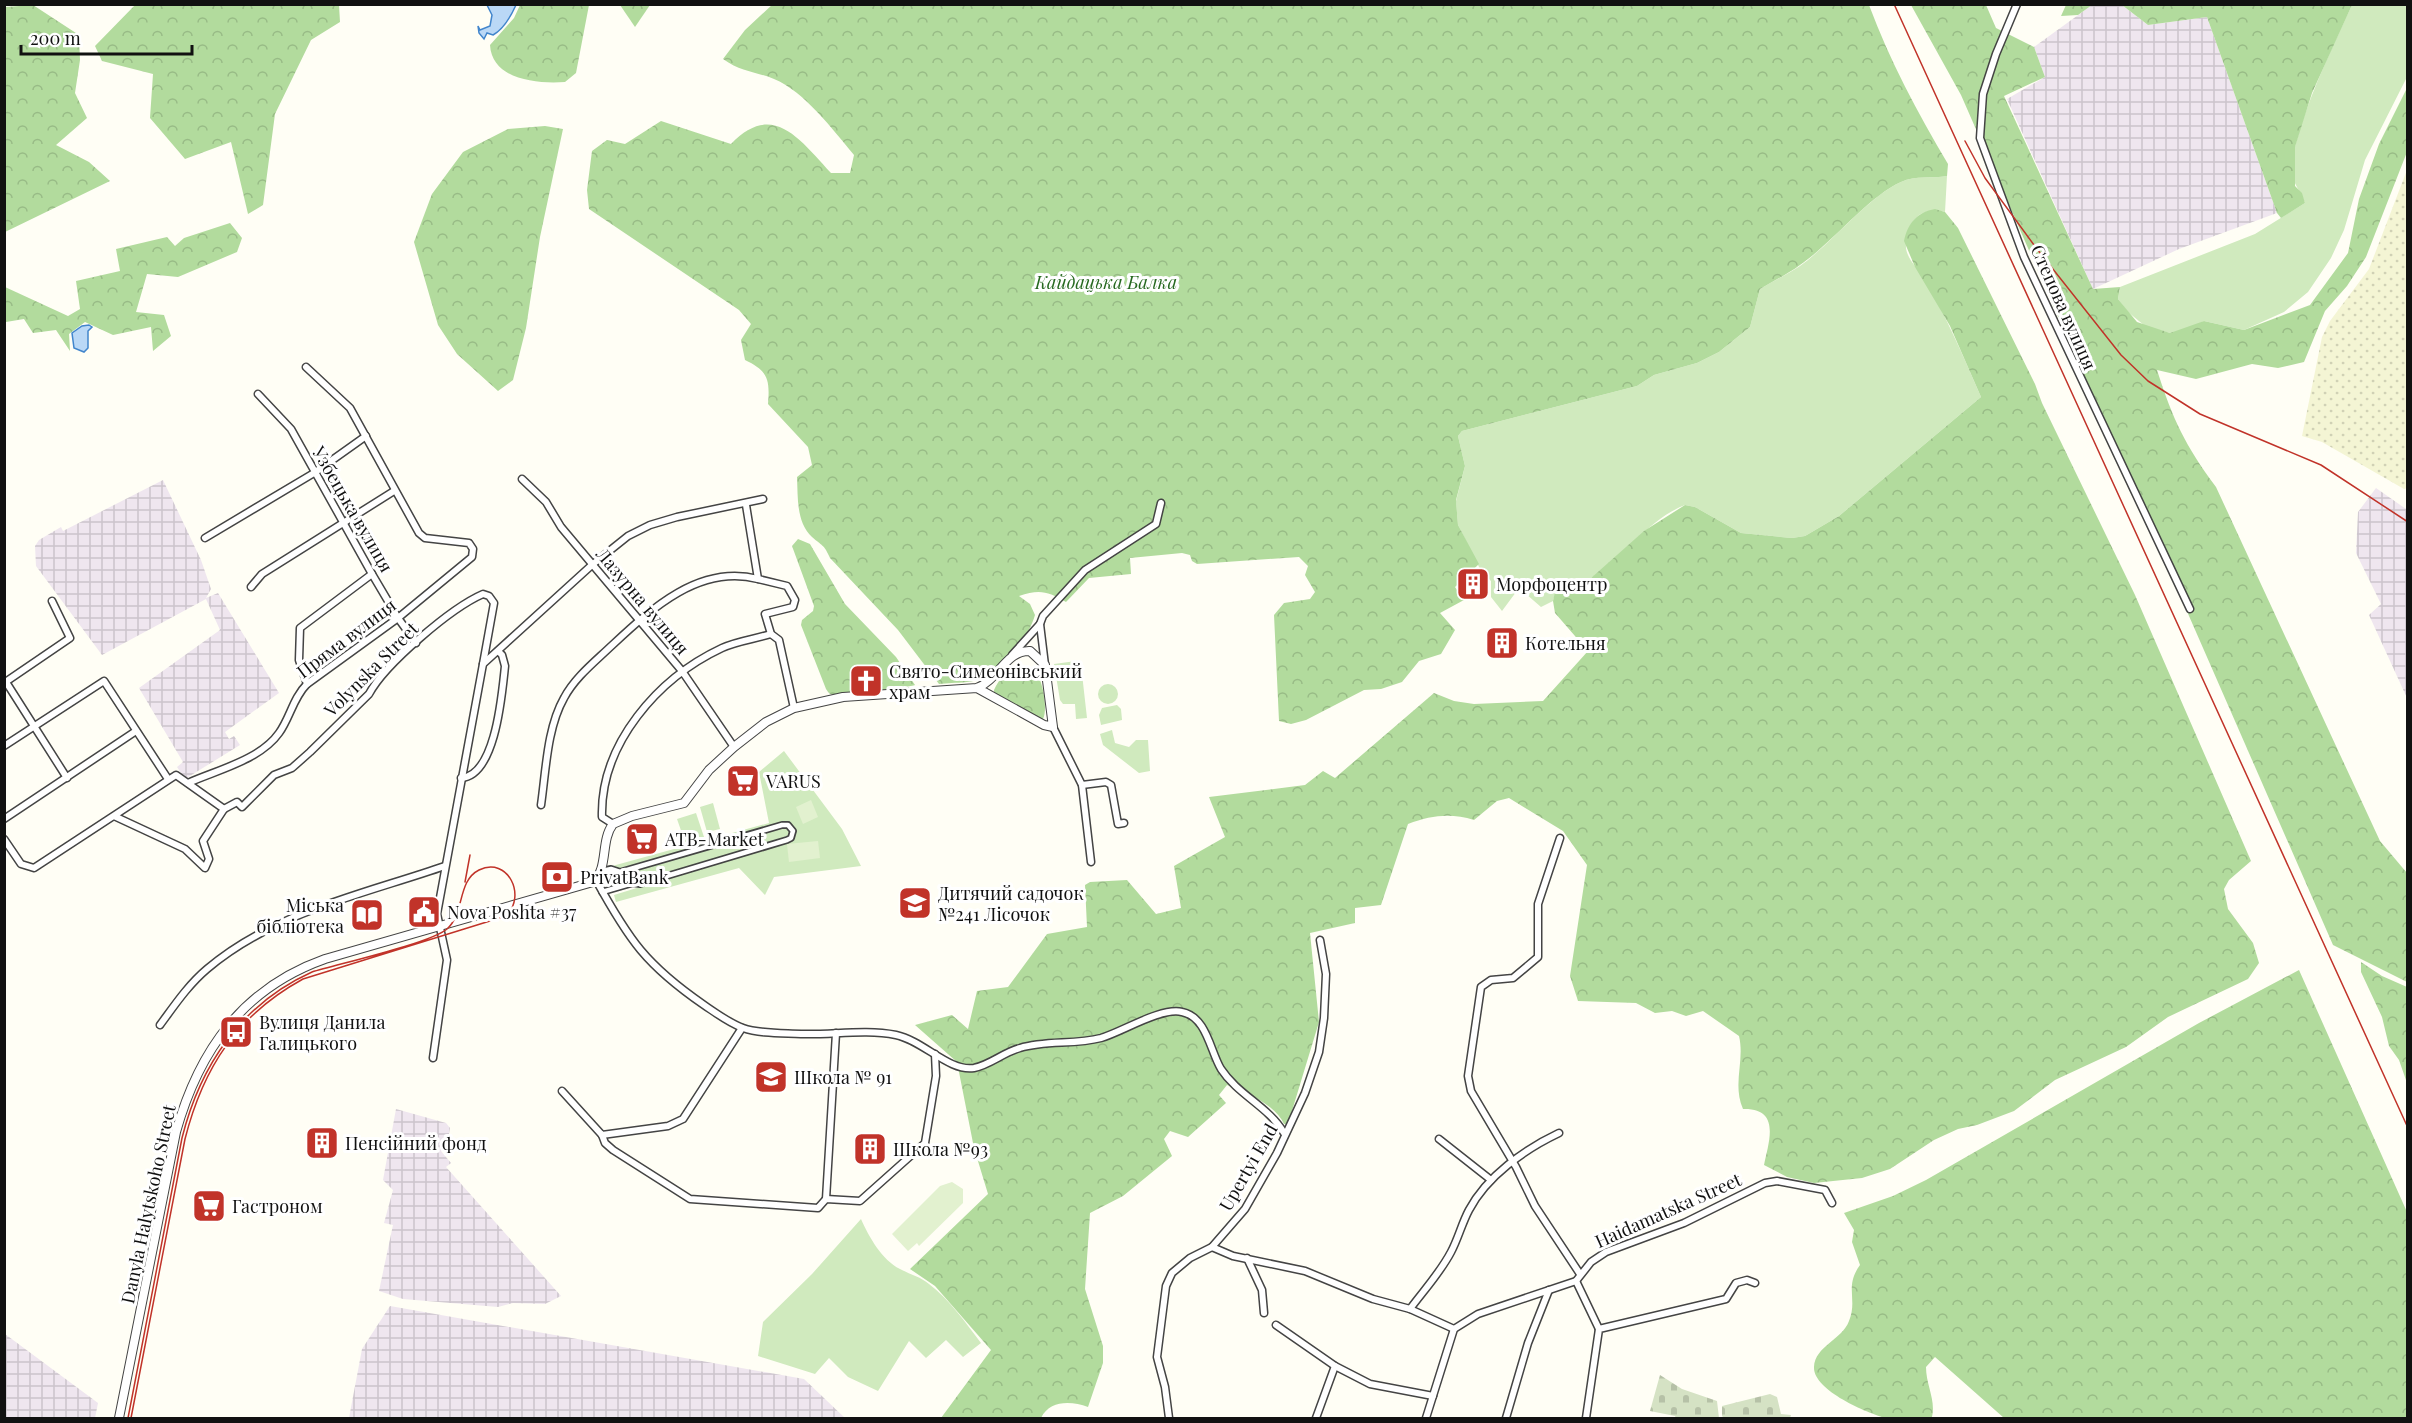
<svg xmlns="http://www.w3.org/2000/svg" width="2412" height="1423" viewBox="0 0 2412 1423" font-family="'Playfair Display',serif">
	<defs>
		<pattern id="industrial-grid" width="8" height="8" patternUnits="userSpaceOnUse" patternTransform="scale(1.5)"><rect width="8" height="8" fill="#efe6ef"/><path d="M0 4h8M4 0v8" fill="none" stroke="#ccc4cc"/></pattern>
		<pattern id="farmland-dots" width="8" height="8" patternUnits="userSpaceOnUse" patternTransform="scale(1.5)"><rect width="8" height="8" fill="#f4f5d4"/><path d="M2 2h.1M6 6h.1" fill="none" stroke="#d0d1b5" stroke-width="1.8" stroke-linecap="round"/></pattern>
		<pattern id="forest-crowns" width="20" height="18" patternUnits="userSpaceOnUse" patternTransform="scale(1.5)"><rect width="20" height="18" fill="#b2db9d"/><path d="M2 6a3 3 0 1 1 6 0M12 15a3 3 0 1 1 6 0" fill="none" stroke="#98bb86"/></pattern>
		<pattern id="cemetery-stones" width="16" height="16" patternUnits="userSpaceOnUse" patternTransform="scale(1.5)"><rect width="16" height="16" fill="#d5e2c4"/><path d="M2 7V4a2 2 0 0 1 4 0v3zM10 15v-3a2 2 0 0 1 4 0v3z" fill="#b6c1a7"/></pattern>
	</defs>
	<rect width="100%" height="100%" fill="#fffef5"/>
	<g fill="url(#industrial-grid)">
		<polygon points="2092,5 2122,5 2148,25 2207,17 2277,213 2179,249 2093,289 2007,99 2045,77 2034,47"/>
		<polygon points="163,480 201,560 211,589 206,598 218,593 279,693 225,732 229,739 234,736 240,745 185,779 177,767 183,762 139,688 220,630 206,599 102,655 36,566 35,546 39,540 61,527 63,531"/>
		<polygon points="2376,488 2406,509 2407,507 2407,698 2369,615 2381,604 2356,553 2358,512"/>
		<polygon points="396,1109 446,1123 450,1128 447,1146 441,1151 451,1163 446,1167 561,1296 545,1304 513,1303 498,1307 403,1299 379,1291 393,1225 384,1223 393,1190 383,1180"/>
		<polygon points="390,1306 804,1379 845,1418 349,1418 362,1349"/>
		<polygon points="5,1334 98,1403 95,1418 5,1418"/>
	</g>
	<polygon fill="url(#farmland-dots)" points="2407,170 2408,488 2404,489 2322,442 2302,436 2322,337 2330,321 2369,269"/>
	<g fill="#d0eabe">
		<path d="M2352 5H2407V77L2365 160 2344 230 2331 258 2308 292 2284 312 2244 330 2204 321 2183 332 2170 333 2145 326 2128 312 2118 299 2120 287 2255 234 2305 203C2301 191 2292 183 2291 169 2291 156 2297 141 2300 129 2314 85 2333 46 2352 5Z"/>
		<path d="M1947 176 1945 212C1920 205 1905 223 1906 248 1907 258 1917 268 1922 276 1946 315 1963 356 1981 397L1839 516 1805 536 1792 538 1741 533 1695 507 1685 505C1647 520 1626 556 1593 577 1577 587 1560 574 1553 601L1541 607 1519 588 1502 611 1491 597V581L1481 571 1458 525 1456 501 1465 466 1458 436 1462 431 1637 386 1654 375 1697 363 1719 352 1750 327 1760 289C1773 281 1788 274 1800 266 1831 244 1869 196 1901 182 1916 175 1932 179 1947 176Z"/>
		<polygon points="1076,661 1081,665 1087,718 1076,719 1075,704 1063,704 1060,700 1054,664"/>
		<circle cx="1108" cy="694" r="10"/>
		<polygon points="1117,705 1121,709 1122,720 1101,725 1099,715 1102,708"/>
		<polygon points="1112,730 1115,743 1129,747 1136,740 1148,740 1150,771 1139,773 1103,745 1100,734"/>
		<polygon points="784,751 842,829 861,866 774,877 765,895 739,868 616,902 614,895 640,887 640,885 633,883 610,888 605,878 608,877 605,868 769,823 759,772"/>
		<polygon points="713,803 720,829 707,832 700,807"/>
		<polygon points="696,813 704,837 685,842 677,819"/>
		<path d="M861 1219C869 1237 882 1260 900 1269 909 1274 921 1277 929 1284 950 1300 965 1322 981 1343L963 1357 946 1340 926 1358 909 1341 878 1391 848 1377 829 1358 815 1374 758 1356 763 1322 812 1274Z"/>
	</g>
	<g fill="url(#forest-crowns)">
		<polygon points="136,4 339,5 340,22 311,40 275,114 263,205 248,214 231,142 185,159 150,118 153,74 102,61 95,46"/>
		<path d="M773 4 1869 5C1890 61 1917 112 1948 164L1947 176C1932 179 1916 175 1901 182 1869 196 1831 244 1800 265 1788 274 1773 281 1760 289L1750 327 1719 352 1697 363 1654 375 1637 386 1462 431 1458 436 1465 466 1456 500 1458 525 1479 564 1455 587 1464 600 1440 613 1455 630 1441 654 1419 661 1402 682 1381 689 1364 690 1306 720 1291 724 1279 721 1274 615 1284 603 1310 599 1315 592 1305 575 1308 566 1299 557 1197 564 1192 561 1190 555 1182 553 1130 558 1131 574 1089 578 1066 602C1048 591 1039 589 1019 596L1030 604 1035 615C1029 636 1009 663 990 675 976 684 955 682 939 684L898 630 830 558C824 544 822 546 812 537 796 522 798 497 797 477L812 465 808 447 768 404C770 379 768 371 745 360L741 340 751 324 739 310 589 209 587 190 592 151 607 140 625 144 661 121 731 144C773 100 800 140 831 173H850L854 155C834 131 804 91 774 79 754 71 741 72 723 59L745 30Z"/>
		<polygon points="33,5 79,35 80,60 75,93 87,118 56,145 89,162 110,181 5,232 5,7"/>
		<path d="M520 5H589L576 73 565 82C537 84 492 80 490 45L514 18Z"/>
		<polygon points="620,5 620,4 650,5 635,27"/>
		<path d="M1911 5H1986L1996 28 2034 47 2045 77 2004 96 2093 289 2120 287 2118 299 2137 322 2170 333 2204 321 2244 330 2310 305 2348 253 2359 199 2379 144 2407 88V152L2366 257 2347 286 2325 311 2304 362 2278 368 2252 364 2196 379 2157 370C2173 420 2185 445 2216 487L2380 841 2407 873V982L2333 945 1961 95Z"/>
		<polygon points="2066,5 2066,4 2092,5 2078,15 2061,16"/>
		<polygon points="2122,5 2352,5 2312,93 2295,147 2295,186 2302,193 2305,203 2281,218 2277,213 2207,17 2148,25"/>
		<polygon points="545,126 563,129 540,237 526,328 513,380 498,391 457,354 438,325 414,242 432,194 463,152 508,129"/>
		<path d="M1935 209 1945 212 1958 228 2035 384 2042 403 2135 595 2251 861 2229 880 2224 889 2228 909 2253 943 2259 963 2248 979 2168 1017 2126 1047 2055 1080 2014 1111 1977 1125 1958 1129 1934 1140 1890 1169 1862 1178 1814 1183 1787 1177 1764 1165C1769 1141 1781 1108 1743 1109 1732 1084 1745 1061 1739 1036L1703 1011 1686 1016 1672 1011 1655 1013 1636 1003 1578 1001 1570 976 1587 865 1563 831 1509 798 1497 801 1474 820C1451 813 1432 815 1408 824L1381 905 1355 908V923L1310 933 1319 1022 1288 1124H1284C1275 1104 1246 1093 1227 1085L1219 1095 1226 1103 1188 1137 1170 1131 1164 1139 1172 1156 1123 1196 1090 1213 1085 1289 1103 1346V1363L1088 1407C1071 1401 1050 1400 1041 1418H941L991 1350 935 1286 910 1269 988 1194 974 1148 957 1062 915 1025 952 1015 968 1029 977 991 1008 987 1047 934 1087 927 1085 885 1090 882 1127 880 1156 914 1181 908 1174 866 1225 837 1209 797 1305 785 1323 771 1335 778 1434 693 1454 701 1474 704 1543 701 1588 651 1555 613 1553 601 1555 592 1562 585 1590 579 1644 531 1685 505 1695 507 1741 533 1792 538 1805 536 1839 516 1981 397 1950 326 1915 267 1904 241C1908 223 1917 212 1935 209Z"/>
		<polygon points="230,223 242,238 237,252 178,277 147,274 136,312 164,315 171,336 153,351 151,327 113,335 85,322 69,334 70,351 56,330 33,333 24,319 6,322 5,326 5,287 68,316 80,309 76,281 120,271 116,249 167,237 175,246 184,238"/>
		<path d="M798 539 810 544 845 604 896 657 915 685C910 687 841 696 833 695 829 694 828 692 826 689L801 625 802 620 813 611 814 606 792 546Z"/>
		<path d="M1021 666C1026 667 1031 667 1035 671 1043 680 1048 709 1043 719H1038L994 693V690C1000 678 1007 668 1021 666Z"/>
		<polygon points="2361,962 2382,976 2407,987 2407,1083 2399,1060 2389,1046 2382,1017 2361,972"/>
		<path d="M2299 970 2407 1212V1418H2004L1935 1357 1926 1367C1926 1385 1936 1400 1932 1417 1920 1420 1898 1421 1886 1418 1867 1413 1813 1390 1814 1367 1815 1346 1842 1340 1849 1321 1858 1299 1844 1287 1860 1265L1852 1242 1854 1230 1844 1213 1893 1196 1926 1180 2199 1023Z"/>
	</g>
	<g fill="url(#cemetery-stones)">
		<polygon points="1660,1375 1682,1389 1717,1401 1719,1418 1676,1418 1675,1416 1650,1411"/>
		<polygon points="1770,1394 1777,1397 1781,1414 1791,1415 1790,1418 1724,1418 1722,1416 1722,1406"/>
	</g>
	<g fill="#e2f1cf">
		<polygon points="811,800 818,817 803,824 796,807"/>
		<polygon points="818,841 820,858 789,862 787,844"/>
		<polygon points="952,1182 963,1189 963,1203 919,1246 917,1243 908,1251 892,1234 940,1186"/>
	</g>
	<g fill="#bad8f6" stroke="#4185cc" stroke-width="1.5">
		<path d="M487 5H516C511 16 504 29 493 35L487 33 484 39 479 33 478 26 480 30 490 26 492 15Z"/>
		<polygon points="89,325 92,327 88,331 88,348 84,352 74,348 72,333 82,326"/>
	</g>
	<g fill="none" stroke-linecap="round" stroke-linejoin="round">
		<defs>
			<polyline id="pedestrian" points="602,871 611,869 620,872 782,825 788,825 793,831 791,838 787,840 640,884 633,883 602,892"/>
			<g id="minor">
				<polyline points="2017,4 1996,54 1983,94 1980,138 2024,257 2190,609"/>
				<polyline points="258,394 291,429 372,574 398,618 416,643"/>
				<polyline points="522,479 546,502 561,527 682,671 734,747"/>
				<polyline points="746,505 758,579 787,586 795,600 793,607 765,614 771,634 779,640 794,708"/>
				<polyline points="205,538 314,473 366,436"/>
				<polyline points="251,587 262,574 394,491"/>
				<polyline points="1012,655 1040,624"/>
				<polyline points="1045,665 1040,624 1043,616 1085,570 1156,524 1161,503"/>
				<polyline points="6,682 67,778"/>
				<polyline points="4,683 70,638 52,601"/>
				<polyline points="307,684 299,660 300,628 372,574"/>
				<polyline points="1053,727 1082,785 1091,862"/>
				<polyline points="4,746 104,681 168,779"/>
				<path d="M461 778C496 776 502 693 505 666L502 655 498 651"/>
				<path d="M188 783C217 770 260 760 279 733 290 718 293 698 307 684L398 618 472 557 473 549 469 543 425 538 419 533 350 408 306 367"/>
				<polyline points="1082,785 1106,782 1111,785 1118,824 1124,823"/>
				<path d="M541 805C546 770 547 728 564 698 574 679 592 664 607 650 647 613 697 563 758 579"/>
				<path d="M224 809 237 802 242 807 274 775 292 768 310 752 369 694C385 664 451 608 483 594L489 596 494 603 483 664"/>
				<polyline points="4,819 136,731"/>
				<path d="M613 824 602 817C600 744 658 678 722 648 737 641 755 639 771 634"/>
				<polyline points="1560,838 1538,904 1538,957 1513,978 1491,980 1481,987 1468,1076 1471,1091 1516,1167 1535,1206 1580,1274"/>
				<polyline points="4,839 21,864 34,868 176,775 224,809 203,841 209,859 205,868 185,849 114,816"/>
				<path d="M596 880C629 940 646 965 704 1005 716 1013 729 1023 743 1028 760 1034 783 1033 801 1034 833 1035 865 1029 896 1035 924 1041 949 1072 974 1068 990 1065 1004 1052 1020 1048 1046 1040 1074 1045 1101 1038 1122 1032 1161 1007 1182 1012 1207 1017 1210 1051 1221 1069 1238 1095 1269 1107 1284 1133"/>
				<path d="M160 1025C174 1006 188 985 207 969 274 912 364 894 445 866"/>
				<polyline points="433,1058 447,960 437,914 483,664 593,564 628,536 650,525 677,517 763,499"/>
				<polyline points="562,1091 602,1135 668,1126 683,1119 742,1028"/>
				<polyline points="602,1135 605,1143 613,1150 690,1199 818,1208 826,1199 860,1201 925,1143 936,1076 935,1054"/>
				<polyline points="1439,1139 1491,1180"/>
				<polyline points="826,1199 836,1033"/>
				<polyline points="1212,1247 1233,1256 1305,1271 1373,1299 1410,1309 1454,1329"/>
				<polyline points="1247,1258 1262,1290 1264,1313"/>
				<polyline points="1576,1281 1599,1329"/>
				<path d="M1410 1309C1424 1290 1440 1273 1451 1252 1458 1239 1462 1223 1469 1210 1487 1176 1525 1149 1559 1133"/>
				<polyline points="1276,1325 1335,1366 1370,1384 1433,1396"/>
				<polyline points="1169,1418 1165,1387 1157,1357 1166,1286 1172,1273 1190,1258 1212,1247 1245,1209 1277,1153 1305,1093 1319,1052 1324,1018 1326,974 1320,940"/>
				<polyline points="1316,1418 1335,1366"/>
				<polyline points="1426,1418 1454,1329 1478,1314 1576,1281 1591,1262 1606,1252 1684,1223 1765,1183 1777,1181 1825,1190 1832,1203"/>
				<polyline points="1506,1418 1528,1343 1549,1290"/>
				<polyline points="1586,1418 1599,1329 1726,1299 1736,1283 1747,1280 1755,1283"/>
			</g>
			<path id="tertiary" d="M119 1418 176 1132C199 1050 243 988 325 959L593 882C609 868 600 841 613 824L632 816 684 803 709 770 734 747 766 722 794 708 843 697 977 688C998 680 1006 650 1030 651L1045 665 1053 727 1044 725 977 688"/>
		</defs>
		<use href="#pedestrian" stroke="#444" stroke-width="8"/>
		<use href="#minor" stroke="#444" stroke-width="9"/>
		<use href="#tertiary" stroke="#444" stroke-width="10"/>
		<use href="#pedestrian" stroke="#fff" stroke-width="4.5"/>
		<use href="#minor" stroke="#fff" stroke-width="6"/>
		<use href="#tertiary" stroke="#fff" stroke-width="8"/>
		<g stroke="#c13329" stroke-width="1.5">
			<polyline points="465,882 470,855"/>
			<path d="M128 1418 182 1138C200 1066 241 1004 312 972 338 964 431 943 447 929 465 913 457 881 479 870 508 856 527 896 506 916L303 979C237 1015 203 1068 185 1139L131 1418"/>
		</g>
		<g stroke="#c13329" stroke-width="1.5">
			<polyline points="1894,4 2408,1128"/>
			<polyline points="1965,141 1985,178 2037,249 2121,355 2148,381 2200,414 2321,465 2408,522"/>
		</g>
	</g>
	<defs>
		<symbol id="building-square" viewBox="-11 -11 22 22"><rect x="-9" y="-9" width="18" height="18" rx="4" fill="#c13329" stroke="#fff"/><path d="M-4-6H4V6H1V3H-1V6H-4ZM-2.5-4.3h1.7v1.8h-1.7ZM.8-4.3h1.7v1.8H.8ZM-2.5-1h1.7V.8h-1.7ZM.8-1h1.7V.8H.8Z" fill="#fff"/></symbol>
		<symbol id="church-square" viewBox="-11 -11 22 22"><rect x="-9" y="-9" width="18" height="18" rx="4" fill="#c13329" stroke="#fff"/><path d="M-1.2-6h2.4v3.5h3.3v2.4h-3.3V6h-2.4V-.1h-3.3v-2.4h3.3Z" fill="#fff"/></symbol>
		<symbol id="supermarket-square" viewBox="-11 -11 22 22"><rect x="-9" y="-9" width="18" height="18" rx="4" fill="#c13329" stroke="#fff"/><path d="M-6-5.5h2.5l.6 2H6L4.5 2H-2.5L-4.4-4H-6ZM-1.5 3.2a1.3 1.3 0 1 0 .1 0ZM3 3.2a1.3 1.3 0 1 0 .1 0Z" fill="#fff"/></symbol>
		<symbol id="bank-square" viewBox="-11 -11 22 22"><rect x="-9" y="-9" width="18" height="18" rx="4" fill="#c13329" stroke="#fff"/><path d="M-6-4H6V4H-6ZM0-2.3a2.3 2.3 0 1 0 0 4.6a2.3 2.3 0 1 0 0-4.6Z" fill="#fff"/></symbol>
		<symbol id="school-square" viewBox="-11 -11 22 22"><rect x="-9" y="-9" width="18" height="18" rx="4" fill="#c13329" stroke="#fff"/><path d="M0-5L7-2L0 1L-7-2ZM-4 1L0 2.5L4 1V4Q0 6-4 4Z" fill="#fff"/></symbol>
		<symbol id="civic-square" viewBox="-11 -11 22 22"><rect x="-9" y="-9" width="18" height="18" rx="4" fill="#c13329" stroke="#fff"/><path d="M-.6-6.5H3V-4.5H.6V-3L4-1V1h2V6H-6V1h2V-1L-.6-3ZM-1.2 2.5V6h2.4V2.5Z" fill="#fff"/></symbol>
		<symbol id="library-square" viewBox="-11 -11 22 22"><rect x="-9" y="-9" width="18" height="18" rx="4" fill="#c13329" stroke="#fff"/><path d="M-6-4Q-3-5.5-.7-3.5V5Q-3 3-6 4ZM6-4Q3-5.5 .7-3.5V5Q3 3 6 4Z" fill="#fff"/></symbol>
		<symbol id="bus-square" viewBox="-11 -11 22 22"><rect x="-9" y="-9" width="18" height="18" rx="4" fill="#c13329" stroke="#fff"/><path d="M-5-6H5V4H4V6H2V4H-2V6H-4V4H-5ZM-3.5-4V0h7V-4ZM-3.5 1.2v1.5H-2V1.2ZM2 1.2v1.5H3.5V1.2Z" fill="#fff"/></symbol>
	</defs>
	<g fill-rule="evenodd">
		<use href="#building-square" x="1454" y="565" width="38" height="38"/>
		<use href="#building-square" x="1483" y="624" width="38" height="38"/>
		<use href="#church-square" x="847" y="662" width="38" height="38"/>
		<use href="#supermarket-square" x="724" y="762" width="38" height="38"/>
		<use href="#supermarket-square" x="623" y="820" width="38" height="38"/>
		<use href="#bank-square" x="538" y="858" width="38" height="38"/>
		<use href="#school-square" x="896" y="884" width="38" height="38"/>
		<use href="#civic-square" x="405" y="893" width="38" height="38"/>
		<use href="#library-square" x="348" y="896" width="38" height="38"/>
		<use href="#bus-square" x="217" y="1013" width="38" height="38"/>
		<use href="#school-square" x="752" y="1058" width="38" height="38"/>
		<use href="#building-square" x="303" y="1124" width="38" height="38"/>
		<use href="#building-square" x="851" y="1130" width="38" height="38"/>
		<use href="#supermarket-square" x="190" y="1187" width="38" height="38"/>
	</g>
	<g text-anchor="middle" dominant-baseline="central" stroke-width="6" stroke-linejoin="round" paint-order="stroke">
		<g font-size="18" font-style="italic" fill="#276920" stroke="#fff">
			<text x="1106" y="282">Кайдацька Балка</text>
		</g>
		<g font-size="18" fill="#111" stroke="#fff">
			<text transform="translate(2064 307) rotate(66)">Степова вулиця</text>
			<text transform="translate(353 509) rotate(60)">Узбецька вулиця</text>
			<text transform="translate(643 601) rotate(50)">Лазурна вулиця</text>
			<text transform="translate(346 638) rotate(-37)">Пряма вулиця</text>
			<text transform="translate(371 669) rotate(-45)">Volynska Street</text>
			<text transform="translate(1248 1167) rotate(-60)">Upertyi End</text>
			<text transform="translate(148 1204) rotate(-78)">Danyla Halytskoho Street</text>
			<text transform="translate(1668 1210) rotate(-24)">Haidamatska Street</text>
		</g>
		<g font-size="18" fill="#111" stroke="#fff" text-anchor="start">
			<text x="1496" y="584">Морфоцентр</text>
			<text x="1525" y="643">Котельня</text>
			<text x="889" y="671">Свято-Симеонівський<tspan x="889" dy="21">храм</tspan></text>
			<text x="766" y="781">VARUS</text>
			<text x="665" y="839">ATB-Market</text>
			<text x="580" y="877">PrivatBank</text>
			<text x="938" y="893">Дитячий садочок<tspan x="938" dy="21">№241 Лісочок</tspan></text>
			<text x="344" y="905" text-anchor="end">Міська<tspan x="344" dy="21">бібліотека</tspan></text>
			<text x="447" y="912">Nova Poshta #37</text>
			<text x="259" y="1022">Вулиця Данила<tspan x="259" dy="21">Галицького</tspan></text>
			<text x="794" y="1077">Школа № 91</text>
			<text x="345" y="1143">Пенсійний фонд</text>
			<text x="893" y="1149">Школа №93</text>
			<text x="232" y="1206">Гастроном</text>
		</g>
	</g>
	<rect width="2412" height="1423" fill="none" stroke="#111111" stroke-width="12"/>
	<path d="M21 45v9h171v-9" fill="none" stroke="#111111" stroke-width="3"/>
	<text x="30" y="45" font-size="18" fill="#111111" stroke="#ffffff" stroke-width="4.5" paint-order="stroke">200 m</text>
</svg>
